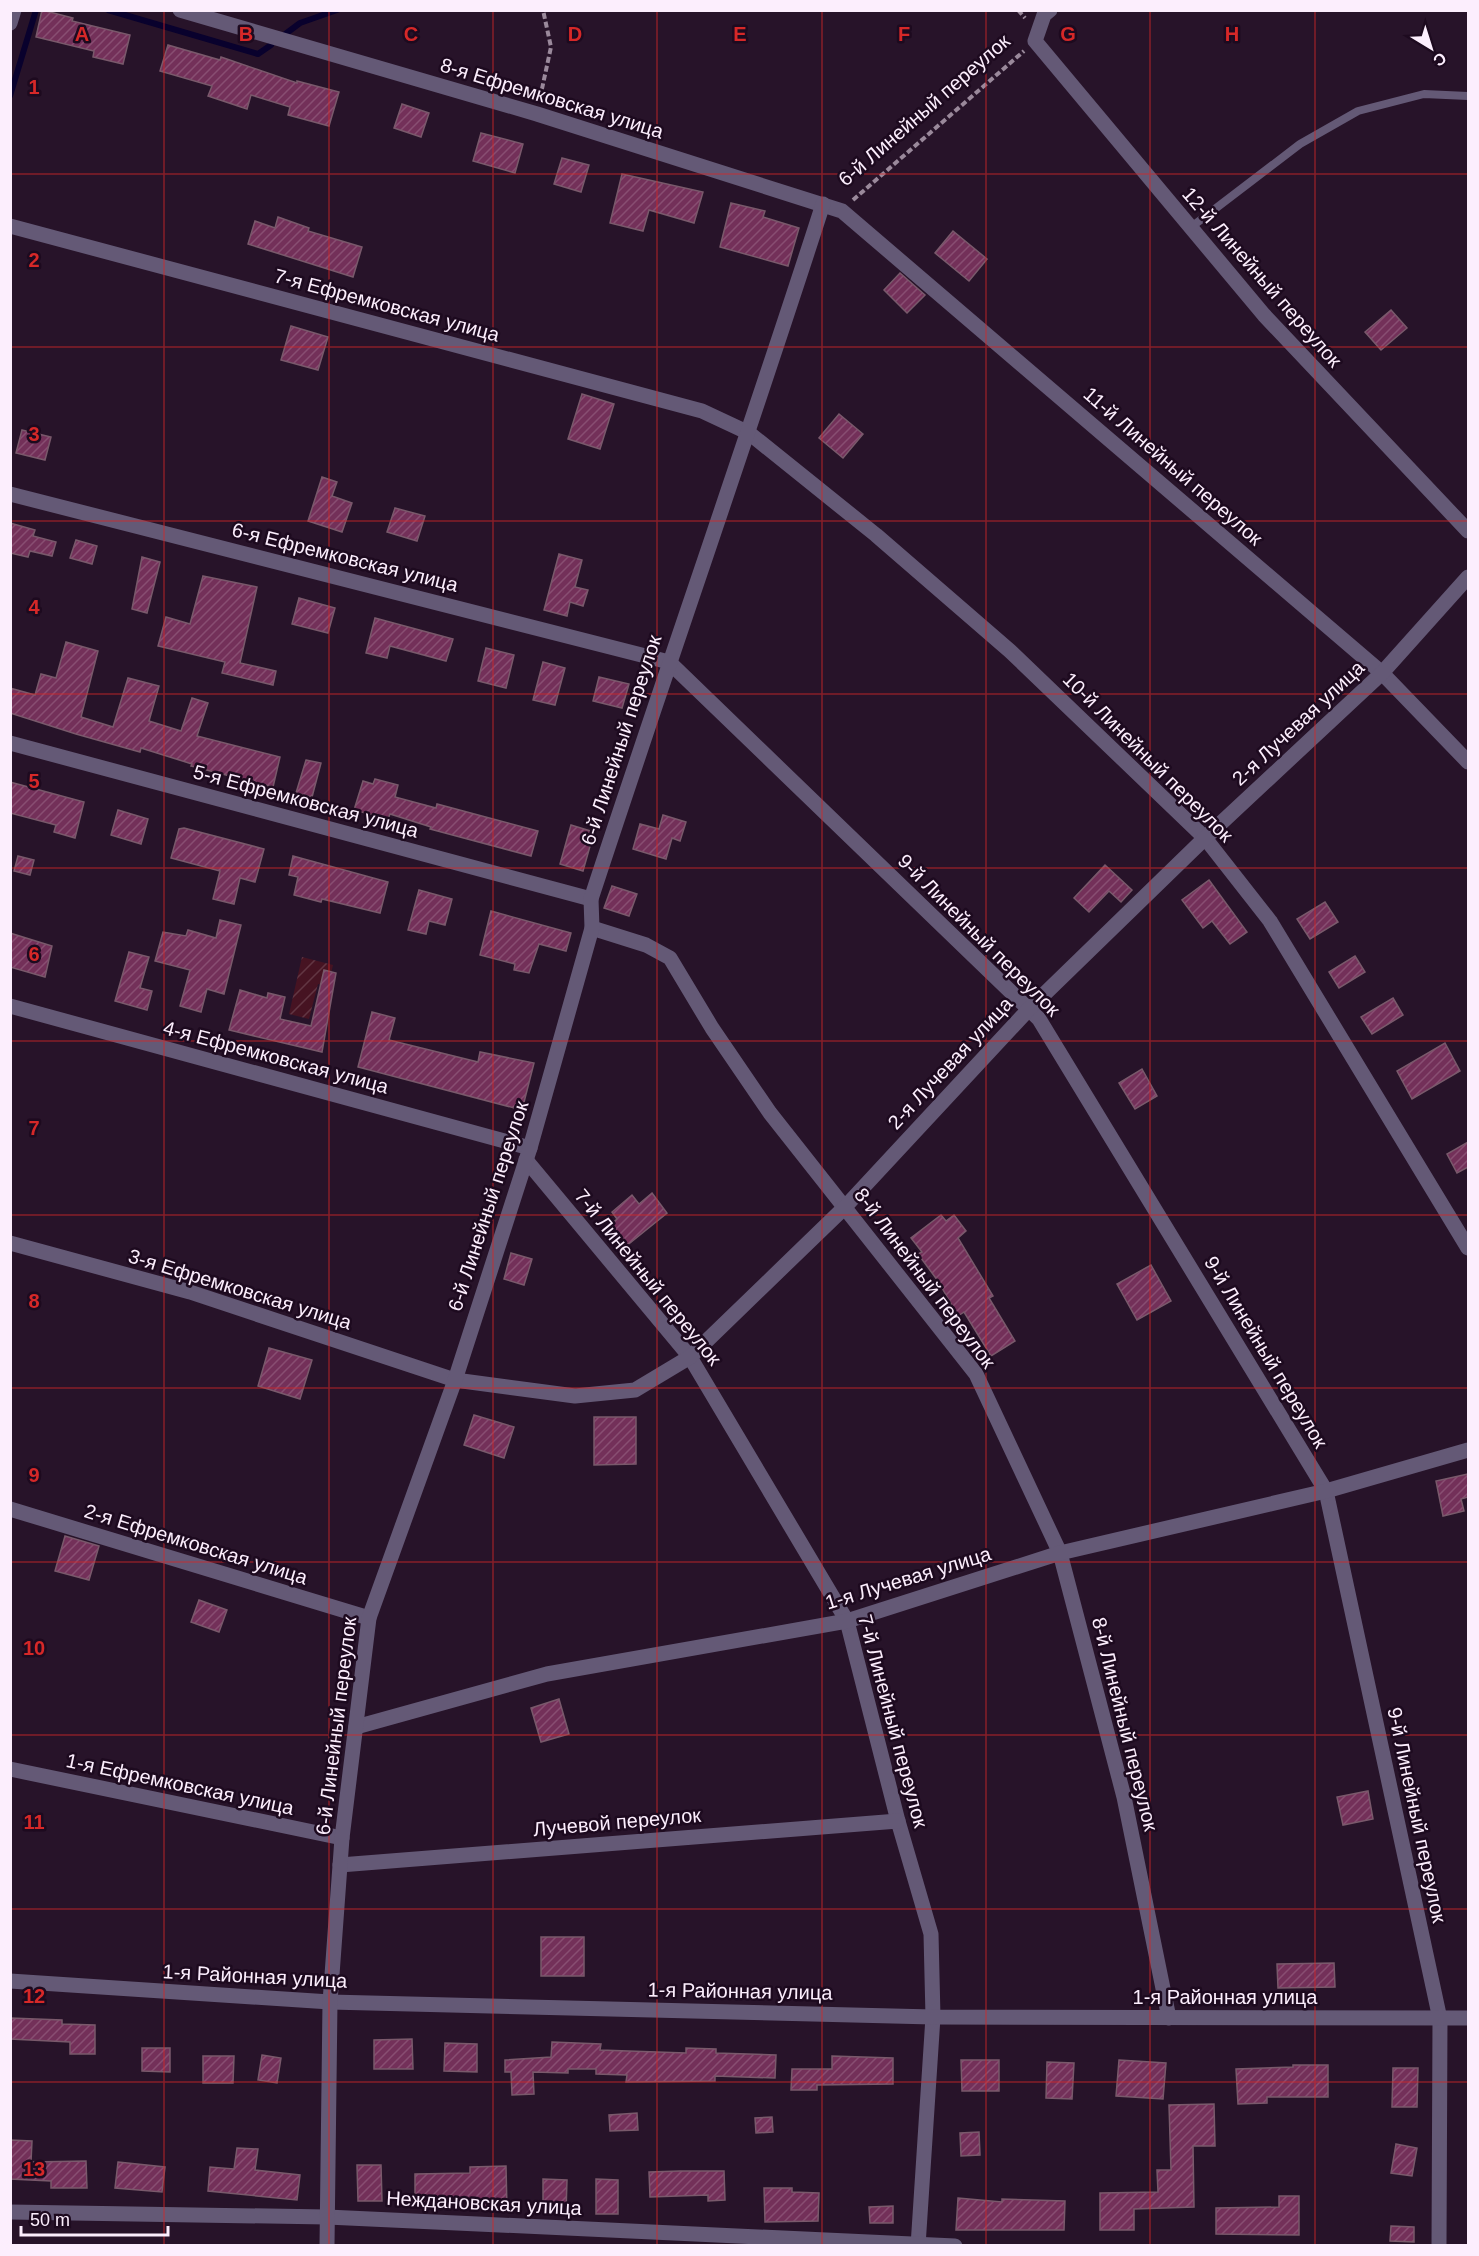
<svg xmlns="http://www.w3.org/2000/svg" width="1479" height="2256" viewBox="0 0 1479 2256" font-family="Helvetica,sans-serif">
	<defs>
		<pattern id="garden-furrows" width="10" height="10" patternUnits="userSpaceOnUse" patternTransform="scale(1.5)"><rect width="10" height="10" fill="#461322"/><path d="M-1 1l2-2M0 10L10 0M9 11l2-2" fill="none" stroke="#623643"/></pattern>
		<pattern id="building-hatch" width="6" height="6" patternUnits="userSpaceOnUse" patternTransform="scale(1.5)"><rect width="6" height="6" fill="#733059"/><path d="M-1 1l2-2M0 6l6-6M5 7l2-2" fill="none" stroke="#884e72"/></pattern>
	</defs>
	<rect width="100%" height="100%" fill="#271329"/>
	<polygon fill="url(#garden-furrows)" points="302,957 333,965 328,986 318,984 309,1019 289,1014"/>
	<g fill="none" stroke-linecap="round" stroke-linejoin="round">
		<g stroke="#09012d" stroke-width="6">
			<polyline points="108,10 258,54 271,45"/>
			<polyline points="284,35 300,23 337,10"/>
			<polyline points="10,96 36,10"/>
		</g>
	</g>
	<g fill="url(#building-hatch)" stroke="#79596b" stroke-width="1.5">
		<polygon points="42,10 73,18 72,21 130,35 123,64 93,57 94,51 36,37"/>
		<polygon points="168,45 220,60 221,57 297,83 297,81 339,92 329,126 288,115 290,107 251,95 247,109 208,96 212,86 160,71"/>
		<polygon points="402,104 429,113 421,137 394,128"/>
		<polygon points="481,133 523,144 515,173 473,161"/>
		<polygon points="562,158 589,165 581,192 554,184"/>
		<polygon points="622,174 703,192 694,223 649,210 643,231 610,223"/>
		<polygon points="731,203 765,211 763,217 799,228 788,266 720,247"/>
		<polygon points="278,217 309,228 308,231 362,247 353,277 248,244 255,221 275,228"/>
		<polygon points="953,231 987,259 969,281 935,253"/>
		<polygon points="900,273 925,295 907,313 884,290"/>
		<polygon points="1391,310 1407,328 1381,350 1365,332"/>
		<polygon points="291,326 328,337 318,370 281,360"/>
		<polygon points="582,394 614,404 600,449 568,439"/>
		<polygon points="839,414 863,434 843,458 819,438"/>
		<polygon points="22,430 51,437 45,460 16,453"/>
		<polygon points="322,477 337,482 332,496 352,503 342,532 308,521"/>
		<polygon points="395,508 425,516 417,541 387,532"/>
		<polygon points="10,523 35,530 33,536 56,542 52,556 30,551 28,557 10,553"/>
		<polygon points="76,540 97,546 92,564 70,558"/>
		<polygon points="559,554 582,560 575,587 588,590 583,606 570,602 567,616 544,610"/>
		<polygon points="142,557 160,562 147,613 132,609"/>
		<polygon points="203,576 257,587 240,663 276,671 273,685 222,673 225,662 158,646 166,617 190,624"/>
		<polygon points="299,598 335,608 328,633 292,624"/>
		<polygon points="375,618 453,639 446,661 390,646 387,658 366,653"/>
		<polygon points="66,642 98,651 81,717 113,727 128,678 159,686 149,721 181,731 192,698 208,703 197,736 280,757 273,787 191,766 192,764 141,748 140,752 76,734 10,713 10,688 35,695 41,674 56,678"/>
		<polygon points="486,648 514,655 506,688 478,681"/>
		<polygon points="543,662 565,668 555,705 533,700"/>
		<polygon points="599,677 629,684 622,708 593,701"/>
		<polygon points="306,760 321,763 312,797 296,793"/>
		<polygon points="375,779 398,785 395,797 436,808 437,804 538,831 531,856 430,829 431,827 390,814 388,819 354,810 363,781 373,784"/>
		<polygon points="10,782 84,802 75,838 54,832 56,825 10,813"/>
		<polygon points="118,810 148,819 141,844 111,835"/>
		<polygon points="663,815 686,822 680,841 672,838 666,859 633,849 640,824 659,829"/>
		<polygon points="571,825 594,832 583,871 560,864"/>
		<polygon points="184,828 264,849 255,882 240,878 234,904 213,899 220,871 171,858 179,829"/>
		<polygon points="18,856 34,860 30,875 14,871"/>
		<polygon points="293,856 388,882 380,913 322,899 321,902 294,895 298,877 289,875"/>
		<polygon points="1105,865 1132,890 1121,902 1109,891 1089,912 1074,898"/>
		<polygon points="1209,880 1247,932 1230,944 1212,921 1203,928 1182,900"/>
		<polygon points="612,886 637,894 629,916 604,908"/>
		<polygon points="419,890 452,899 445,925 429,921 426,934 408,930"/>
		<polygon points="1325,902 1338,922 1310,939 1297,919"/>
		<polygon points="491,911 571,933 566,951 539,944 529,973 514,970 515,964 480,955"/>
		<polygon points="220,920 241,925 224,994 207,989 201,1012 180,1006 190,970 155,961 163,932 186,936 188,930 216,938"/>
		<polygon points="10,933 52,946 45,977 10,967"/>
		<polygon points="129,952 149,957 140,988 152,991 147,1010 115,1001"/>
		<polygon points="1355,956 1365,972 1339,988 1329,972"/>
		<polygon points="324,970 336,973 322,1052 229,1030 240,990 267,998 268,993 285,997 280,1019 311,1026"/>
		<polygon points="1393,998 1403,1015 1372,1034 1361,1017"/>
		<polygon points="372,1012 395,1018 389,1040 478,1062 480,1052 534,1063 522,1110 358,1067"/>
		<polygon points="1445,1043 1460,1071 1412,1099 1397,1071"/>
		<polygon points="1142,1069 1157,1096 1135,1109 1119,1083"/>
		<polygon points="1468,1142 1468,1167 1457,1173 1447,1154"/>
		<polygon points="652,1193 667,1213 625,1247 608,1227 617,1219 612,1212 632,1195 639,1204"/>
		<polygon points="941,1215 946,1221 954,1215 966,1231 958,1238 993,1296 989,1298 1015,1341 991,1356 964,1312 958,1316 938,1281 918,1254 922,1252 911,1238"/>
		<polygon points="511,1253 532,1259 524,1285 504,1279"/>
		<polygon points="1151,1265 1171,1301 1137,1320 1117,1284"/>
		<polygon points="269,1348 312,1360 300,1399 258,1386"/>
		<polygon points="474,1415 514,1427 504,1458 464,1445"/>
		<polygon points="594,1417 636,1417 636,1464 594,1465"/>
		<polygon points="1468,1474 1468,1497 1461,1499 1464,1511 1443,1516 1436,1481"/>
		<polygon points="65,1536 99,1546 89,1580 55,1571"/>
		<polygon points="199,1600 227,1610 219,1632 191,1622"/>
		<polygon points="559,1699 569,1734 541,1742 531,1708"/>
		<polygon points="1368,1791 1373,1819 1343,1825 1337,1797"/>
		<rect x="541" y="1937" width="43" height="39"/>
		<polygon points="1334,1963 1335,1987 1278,1988 1277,1964"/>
		<polygon points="10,2018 62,2020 62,2024 95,2025 95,2054 70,2054 70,2042 10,2039"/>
		<polygon points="412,2039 413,2069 374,2069 374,2040"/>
		<polygon points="552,2042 601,2044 600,2050 686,2053 686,2048 716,2049 716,2053 776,2055 775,2078 715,2076 715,2081 626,2082 627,2075 596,2074 596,2069 568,2069 568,2073 533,2072 534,2094 512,2095 511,2072 505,2072 505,2060 551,2057"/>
		<polygon points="445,2043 477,2044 477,2072 444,2071"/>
		<polygon points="142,2048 170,2048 170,2072 142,2071"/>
		<polygon points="262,2055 281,2058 277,2083 258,2080"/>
		<polygon points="203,2056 234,2056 233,2083 203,2083"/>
		<polygon points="832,2056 893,2058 893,2084 817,2085 817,2090 791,2090 792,2069 832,2069"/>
		<polygon points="961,2060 999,2060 999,2091 962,2091"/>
		<polygon points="1119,2060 1166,2063 1163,2099 1116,2096"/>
		<polygon points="1047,2062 1074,2063 1072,2099 1046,2098"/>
		<polygon points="1293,2065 1328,2065 1328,2097 1267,2097 1267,2103 1238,2104 1236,2069 1293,2067"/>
		<polygon points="1393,2068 1418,2068 1417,2107 1392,2107"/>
		<polygon points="1214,2104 1215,2146 1193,2146 1194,2207 1134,2209 1134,2230 1100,2230 1100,2193 1158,2192 1157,2170 1171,2170 1169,2105"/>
		<polygon points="637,2113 638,2130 610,2131 609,2115"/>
		<polygon points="772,2117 773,2132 756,2133 755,2118"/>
		<polygon points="979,2132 980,2155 961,2156 960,2133"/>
		<polygon points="10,2140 32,2141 31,2162 86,2161 87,2188 51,2188 51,2181 10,2179"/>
		<polygon points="1396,2144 1417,2148 1412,2176 1391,2173"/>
		<polygon points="237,2148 258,2149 255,2170 300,2175 297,2200 208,2191 210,2167 234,2169"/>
		<polygon points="118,2162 165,2167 162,2192 115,2188"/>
		<polygon points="357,2165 381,2165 382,2201 358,2201"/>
		<polygon points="506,2166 507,2209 471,2210 471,2201 415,2202 415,2174 470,2173 470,2167"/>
		<polygon points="680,2171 724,2171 725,2200 708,2201 708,2195 650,2197 649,2172"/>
		<polygon points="543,2179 567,2180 566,2212 543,2212"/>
		<polygon points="596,2179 618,2180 618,2214 596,2214"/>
		<polygon points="764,2188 792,2188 792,2192 819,2193 818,2221 765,2222"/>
		<polygon points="1279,2196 1299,2196 1299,2235 1216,2234 1216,2208 1279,2207"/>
		<polygon points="958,2198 1002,2202 1002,2199 1065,2201 1064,2230 956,2230"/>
		<polygon points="893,2206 893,2223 870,2223 869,2207"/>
		<polygon points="1391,2226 1414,2227 1414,2242 1390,2241"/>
	</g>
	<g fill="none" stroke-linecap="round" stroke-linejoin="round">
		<g stroke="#9a899b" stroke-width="4" stroke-dasharray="6 3" stroke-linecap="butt">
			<polyline points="1018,10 1025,18"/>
			<polyline points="540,98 551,47 543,10"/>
			<polyline points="853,200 1024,51"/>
		</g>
		<polyline stroke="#645976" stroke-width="8" points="1190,228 1300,144 1358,111 1424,94 1468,96"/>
		<g stroke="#645976" stroke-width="15">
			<polyline points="180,10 537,114 842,211 1382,673 1468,762"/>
			<polyline points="1050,10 1044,15 1035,41 1264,315 1468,531"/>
			<polyline points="10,23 14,10"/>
			<polyline points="10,226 702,411 749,433 876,535 1010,651 1205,838 1270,921 1468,1248"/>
			<polyline points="10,494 669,662 1039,1019 1326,1491 1440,2019 1439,2246"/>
			<polyline points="10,743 591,899"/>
			<polyline points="592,928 646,945 670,958 712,1028 770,1113 976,1374 1060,1553 1124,1797 1169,2018"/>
			<polyline points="10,1006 530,1148"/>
			<polyline points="526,1160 690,1357 847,1621 898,1821 931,1934 933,2017 918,2246"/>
			<polyline points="10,1243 190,1292 455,1380 575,1396 635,1390 690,1357 845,1207 1029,1009 1205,838 1382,673 1468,577"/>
			<polyline points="10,1509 369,1618"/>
			<polyline points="356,1727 547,1674 847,1621 1060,1553 1326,1491 1468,1450"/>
			<polyline points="10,1769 342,1838"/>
			<polyline points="340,1865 898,1821"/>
			<polyline points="10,1981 330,2002 933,2017 1468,2018"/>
			<polyline points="10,2212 327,2217 955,2246"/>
			<path d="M327 2246 330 2002 342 1838 369 1618 455 1380 530 1148 592 928 591 899C667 667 748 437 823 204"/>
		</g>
	</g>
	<path fill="none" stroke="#d62828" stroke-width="1.5" stroke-opacity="0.55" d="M164 10V2246M329 10V2246M493 10V2246M657 10V2246M822 10V2246M986 10V2246M1150 10V2246M1315 10V2246M10 174H1468M10 347H1468M10 521H1468M10 694H1468M10 868H1468M10 1041H1468M10 1215H1468M10 1388H1468M10 1562H1468M10 1735H1468M10 1909H1468M10 2082H1468"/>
	<g text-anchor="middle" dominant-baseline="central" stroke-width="5" stroke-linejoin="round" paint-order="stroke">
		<g font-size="20" fill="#fceefd" stroke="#1d0a1f">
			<text transform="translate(552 98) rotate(17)">8-я Ефремковская улица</text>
			<text transform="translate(924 110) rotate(-41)">6-й Линейный переулок</text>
			<text transform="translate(1262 277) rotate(49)">12-й Линейный переулок</text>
			<text transform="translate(387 305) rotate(15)">7-я Ефремковская улица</text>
			<text transform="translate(1173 466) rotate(41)">11-й Линейный переулок</text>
			<text transform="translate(345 557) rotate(14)">6-я Ефремковская улица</text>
			<text transform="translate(1298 723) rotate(-43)">2-я Лучевая улица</text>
			<text transform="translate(621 740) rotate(-72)">6-й Линейный переулок</text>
			<text transform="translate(1148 757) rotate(45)">10-й Линейный переулок</text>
			<text transform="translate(306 801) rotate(15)">5-я Ефремковская улица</text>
			<text transform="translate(979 935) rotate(45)">9-й Линейный переулок</text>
			<text transform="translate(276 1057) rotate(15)">4-я Ефремковская улица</text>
			<text transform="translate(950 1063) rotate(-47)">2-я Лучевая улица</text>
			<text transform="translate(488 1206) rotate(-72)">6-й Линейный переулок</text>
			<text transform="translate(648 1277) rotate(51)">7-й Линейный переулок</text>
			<text transform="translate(925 1278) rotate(53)">8-й Линейный переулок</text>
			<text transform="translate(240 1289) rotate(17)">3-я Ефремковская улица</text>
			<text transform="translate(1266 1352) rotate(59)">9-й Линейный переулок</text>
			<text transform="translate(196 1544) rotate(17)">2-я Ефремковская улица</text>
			<text transform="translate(908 1578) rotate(-17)">1-я Лучевая улица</text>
			<text transform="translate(893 1721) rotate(75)">7-й Линейный переулок</text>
			<text transform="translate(1125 1724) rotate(76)">8-й Линейный переулок</text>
			<text transform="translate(336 1726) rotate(-83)">6-й Линейный переулок</text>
			<text transform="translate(180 1784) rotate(12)">1-я Ефремковская улица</text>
			<text transform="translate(1417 1815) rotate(78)">9-й Линейный переулок</text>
			<text transform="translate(617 1822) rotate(-5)">Лучевой переулок</text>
			<text transform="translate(255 1976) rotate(3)">1-я Районная улица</text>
			<text transform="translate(740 1991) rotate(1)">1-я Районная улица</text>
			<text x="1225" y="1997">1-я Районная улица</text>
			<text transform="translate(484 2203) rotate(3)">Неждановская улица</text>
		</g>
	</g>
	<g font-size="20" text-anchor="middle" font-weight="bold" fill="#d62828" stroke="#1d0a1f" stroke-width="5" stroke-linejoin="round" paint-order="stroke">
		<text x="82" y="41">A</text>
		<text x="246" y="41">B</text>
		<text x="411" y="41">C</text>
		<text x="575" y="41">D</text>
		<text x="740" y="41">E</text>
		<text x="904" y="41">F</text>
		<text x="1068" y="41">G</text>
		<text x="1232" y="41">H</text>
		<text x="34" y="94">1</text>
		<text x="34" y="267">2</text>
		<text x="34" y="441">3</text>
		<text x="34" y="614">4</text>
		<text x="34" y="788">5</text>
		<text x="34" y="961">6</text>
		<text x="34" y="1135">7</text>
		<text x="34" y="1308">8</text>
		<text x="34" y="1482">9</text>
		<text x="34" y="1655">10</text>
		<text x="34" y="1829">11</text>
		<text x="34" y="2003">12</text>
		<text x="34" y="2176">13</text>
	</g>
	<rect width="1479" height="2256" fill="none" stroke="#fceefd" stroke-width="24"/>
	<g transform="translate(1431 48) rotate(142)" stroke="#1d0a1f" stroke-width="4.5" paint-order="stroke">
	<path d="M0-4.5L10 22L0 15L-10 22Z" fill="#fceefd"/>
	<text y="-9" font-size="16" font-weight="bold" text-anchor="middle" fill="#fceefd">С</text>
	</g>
	<path d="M21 2226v9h147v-9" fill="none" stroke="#fceefd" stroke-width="3"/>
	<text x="30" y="2226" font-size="18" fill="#fceefd" stroke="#1d0a1f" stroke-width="4.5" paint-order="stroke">50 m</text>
</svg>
